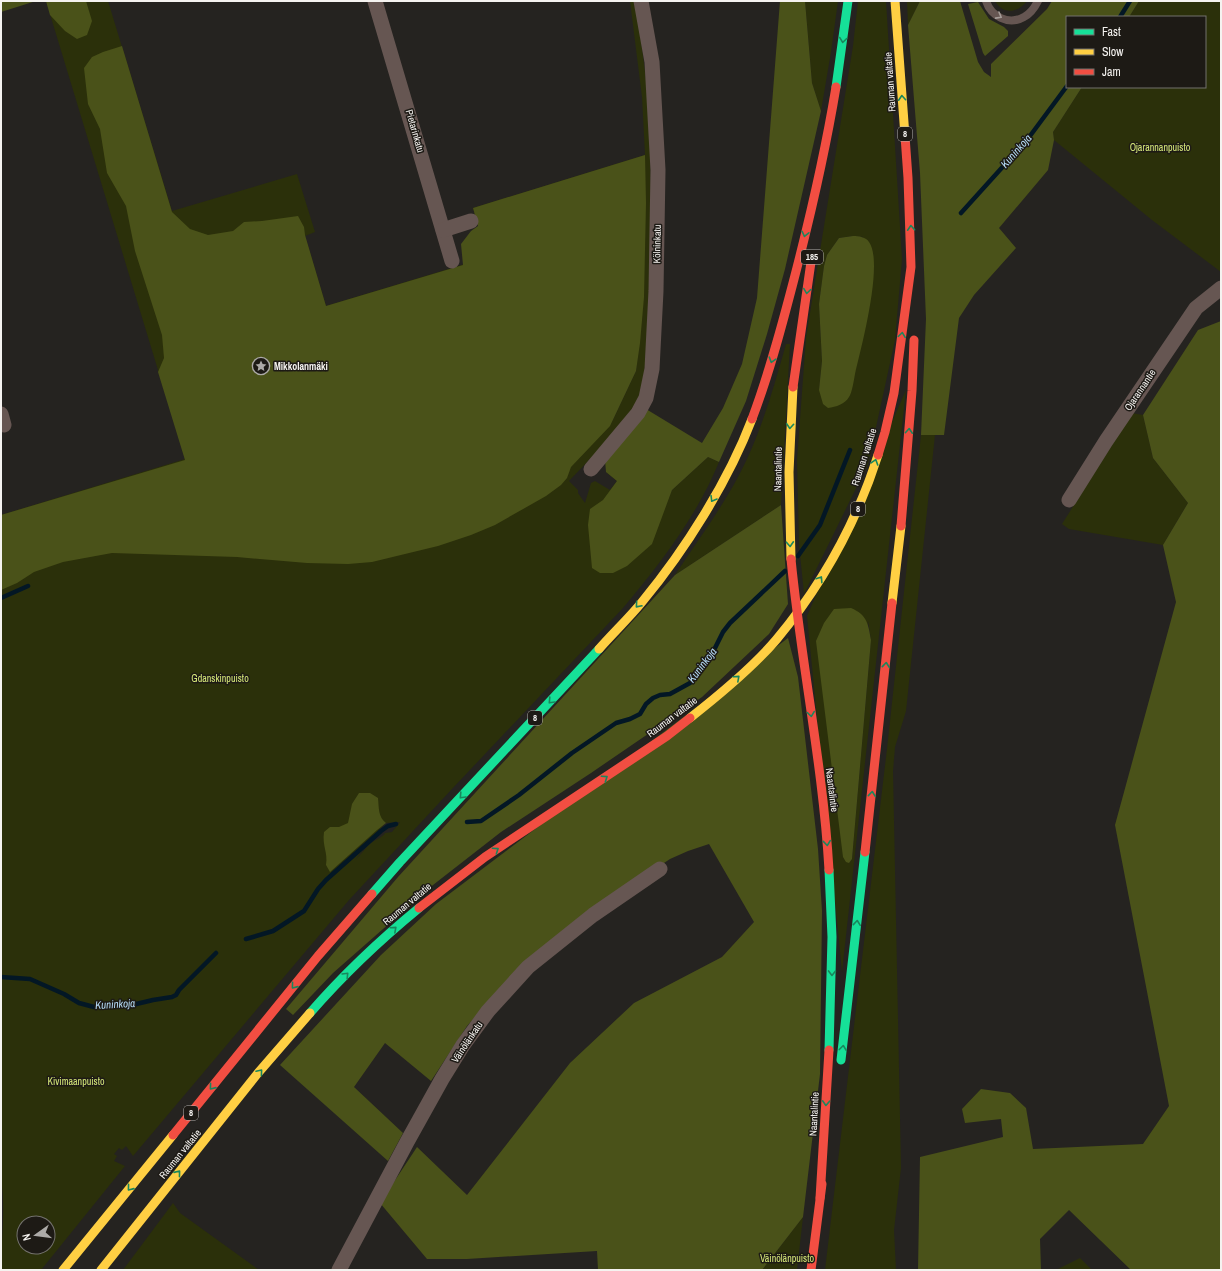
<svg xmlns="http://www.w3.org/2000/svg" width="1222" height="1271" viewBox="0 0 1222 1271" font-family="'Archivo Narrow',sans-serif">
	<rect width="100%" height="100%" fill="#252320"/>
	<g fill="#2b300a" fill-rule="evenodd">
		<path d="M46 1H108L172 211 297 174 315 232 305 236 326 306 488 257 473 208 645 155 642 97 630 1H636L646 80 650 135 652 260 643 394 611 437 569 481 578 490V493L585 503 591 483 595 481 610 490 617 481 606 472 671 483 663 512 672 490 708 457 719 462C697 516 660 564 623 608L451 790 349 900 133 1156 126 1146 122 1150 119 1148 114 1154 117 1156 114 1161 125 1166 41 1270H1C1 1239 6 1210 1 1179V515L185 459ZM639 345 636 371 610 426ZM400 822 392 832 385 833C382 838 376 839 371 843 365 848 361 855 355 860L385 823ZM24 1223H48V1247H24Z"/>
		<polygon points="805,1 838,1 831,52 821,111 812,83"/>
		<path d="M858 1H886L902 259 895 340 868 464 804 594 799 544 797 460 806 338 853 46ZM853 236 863 237 874 267 869 310 819 390 822 361 819 304 824 266 827 255 839 238Z"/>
		<polygon points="907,1 920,1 908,25"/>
		<path d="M995 1H1027C1018 13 1003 15 995 1Z"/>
		<polygon points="1139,1 1221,1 1221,272 1152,220 1054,140 1053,132 1082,87 1205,87 1205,17 1129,17"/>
		<path d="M786 344H790L781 505 675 575C700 537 728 500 747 459 764 422 775 383 786 344Z"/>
		<path d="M906 390 842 972 807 616ZM868 621 871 640 852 859 849 863Z"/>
		<polygon points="1132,413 1143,415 1153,458 1188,503 1163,545 1069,529 1062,524"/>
		<polygon points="921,435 935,435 906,711 895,747 893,771 901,1168 894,1230 896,1270 825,1270 887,749"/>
		<polygon points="173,1203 180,1213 259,1270 123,1270"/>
		<polygon points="803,1217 797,1270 762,1270"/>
		<polygon points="1080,1258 1092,1270 1056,1270"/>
	</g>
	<g fill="#4a5219">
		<polygon points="1,1 36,1 1,12"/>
		<polygon points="46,1 86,1 92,21 87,35 77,39 65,31 50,15"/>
		<polygon points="780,1 805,1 812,83 821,111 785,269 767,334 746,401 719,462 708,457 672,490 652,544 627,566 613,573 600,573 592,568 588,525 590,509 603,500 617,481 606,472 605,460 646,409 702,443 723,408 742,364 757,298"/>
		<polygon points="920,1 960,1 978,62 984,72 991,77 991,64 1047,9 1052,1 1139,1 1129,17 1067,17 1067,87 1082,87 1053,132 1054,140 1048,170 999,228 1016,248 974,295 959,318 944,435 921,435 926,319 920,173 908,25"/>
		<polygon points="978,2 989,19 1004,27 1008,31 1008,36 985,56 983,53 968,4"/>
		<polygon points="122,46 172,212 190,229 208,235 233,231 244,222 262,221 298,216 304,227 305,235 326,306 463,265 461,244 471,231 478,226 473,208 645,155 646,203 644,297 640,343 636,371 610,426 571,467 567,478 561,485 546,496 495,525 471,535 438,546 372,562 348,564 307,563 237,557 112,553 63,562 34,572 17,583 1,590 1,515 185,460 158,372 164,358 162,335 135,251 126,206 107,173 100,129 88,104 84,68 92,57 103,52"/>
		<path d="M853 236C859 236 866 237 869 242 884 263 861 348 855 374 854 379 852 393 849 397 845 404 836 407 828 408L823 404 819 390 822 361 819 304 824 266 827 255 839 238Z"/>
		<polygon points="1221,321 1221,1270 1131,1270 1069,1210 1040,1239 1041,1270 918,1270 920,1157 1003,1137 1001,1119 965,1123 962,1109 981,1089 1010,1093 1026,1108 1033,1149 1143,1144 1169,1106 1115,825 1176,602 1163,545 1188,503 1153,458 1143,415 1198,330"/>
		<polygon points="781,505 788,604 769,634 702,697 591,773 501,832 433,885 333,973 293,1015 286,1009 398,877 675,575"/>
		<path d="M851 608C867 615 868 623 871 640L852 859 849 863 846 862 843 857 816 641 824 623 834 609Z"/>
		<polygon points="788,638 798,677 818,849 822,911 820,1074 803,1217 762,1270 598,1270 597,1251 467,1259 427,1259 380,1203 417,1147 467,1195 570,1063 634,1003 722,957 754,922 709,844 688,851 670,859 646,875 523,964 467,1026 431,1081 385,1043 354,1087 403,1133 388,1161 280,1065 381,955 436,904"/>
		<path d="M359 793H370L378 798C379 808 378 817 386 823L377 830 330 872 326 865C328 852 322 846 324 832L330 827H339L348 823 352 804Z"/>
	</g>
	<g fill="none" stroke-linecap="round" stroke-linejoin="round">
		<g stroke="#031725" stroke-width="4.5">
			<polyline points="1120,17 1130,1"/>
			<polyline points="961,213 1027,140 1067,86"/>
			<polyline points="798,556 820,525 850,450"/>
			<polyline points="1,598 28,586"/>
			<polyline points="467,822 481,821 519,795 572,753 616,723 630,719 640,714 646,704 653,698 660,695 670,694 690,683 700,669 711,656 723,632 730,623 785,571"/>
			<polyline points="246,939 273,931 304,911 318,889 326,880 381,831 388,826 396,824"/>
			<polyline points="1,977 30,979 64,994 79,1003 94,1007 106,1005 118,1006 132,1005 153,1000 172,997 176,995 179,990 216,953"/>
		</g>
		<path stroke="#665652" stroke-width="8" d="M986 1C991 16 1008 26 1024 17 1030 14 1035 7 1038 1"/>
		<g stroke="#665652" stroke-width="15">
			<polyline points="375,1 452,261"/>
			<polyline points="443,230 471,221"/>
			<polyline points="1,414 4,425"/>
			<polyline points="591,469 638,413 646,398 652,369 656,291 658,170 652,62 641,1"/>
			<polyline points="1069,500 1106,441 1196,308 1221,288"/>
			<polyline points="339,1270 407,1142 442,1079 463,1045 488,1011 528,967 593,915 660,869"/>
		</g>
		<g stroke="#16e098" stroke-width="9">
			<polyline points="836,87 848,1"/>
			<polyline points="372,894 400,862 599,649"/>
			<path d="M310 1013C343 975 380 940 419 908"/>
			<polyline points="829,1050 832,937 829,870"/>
			<polyline points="841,1060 865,852"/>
		</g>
		<g stroke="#ffcf43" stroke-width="9">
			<polyline points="895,1 905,136"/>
			<polyline points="791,559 789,472 793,387"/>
			<polyline points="892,603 901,526"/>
			<path d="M599 649C613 633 629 618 642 602 685 550 728 482 752 419"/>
			<path d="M690 718C718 696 753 667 776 640 822 585 856 524 878 455"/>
			<polyline points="63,1270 173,1135"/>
			<polyline points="101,1270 258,1073 310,1013"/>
		</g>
		<g stroke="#f24e42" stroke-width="9">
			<polyline points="793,387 811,262"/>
			<path d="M752 419C769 374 781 329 793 283 810 218 825 153 836 87"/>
			<polyline points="878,455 885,432 894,393 911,267 908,178 905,136"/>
			<polyline points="901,526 912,391 914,340"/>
			<path d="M791 559C801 663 823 765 829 870"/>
			<polyline points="865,852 892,603"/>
			<polyline points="419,908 485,857 667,736 690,718"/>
			<polyline points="173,1135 318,956 372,894"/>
			<polyline points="820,1198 829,1050"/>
			<polyline points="811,1270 822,1184"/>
		</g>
	</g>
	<defs><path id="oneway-chevron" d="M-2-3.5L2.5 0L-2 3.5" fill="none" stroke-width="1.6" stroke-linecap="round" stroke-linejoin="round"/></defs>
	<use stroke="#a69d99" href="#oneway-chevron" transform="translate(999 16) rotate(29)"/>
	<g stroke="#19875d">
		<use href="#oneway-chevron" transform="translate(843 40) rotate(98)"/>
		<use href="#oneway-chevron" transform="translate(902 98) rotate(-94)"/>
		<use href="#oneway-chevron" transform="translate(911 228) rotate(-93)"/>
		<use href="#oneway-chevron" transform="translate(805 234) rotate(103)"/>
		<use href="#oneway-chevron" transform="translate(807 291) rotate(98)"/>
		<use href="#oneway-chevron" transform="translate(902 335) rotate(-82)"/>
		<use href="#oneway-chevron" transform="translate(772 360) rotate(107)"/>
		<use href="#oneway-chevron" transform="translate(790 426) rotate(94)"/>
		<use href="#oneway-chevron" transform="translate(909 431) rotate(-86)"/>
		<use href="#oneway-chevron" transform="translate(875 462) rotate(-73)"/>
		<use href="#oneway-chevron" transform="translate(713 499) rotate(121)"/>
		<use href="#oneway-chevron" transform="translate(790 544) rotate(87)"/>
		<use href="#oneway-chevron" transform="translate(820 579) rotate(-57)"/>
		<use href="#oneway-chevron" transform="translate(638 605) rotate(131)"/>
		<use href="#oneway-chevron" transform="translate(886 665) rotate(-84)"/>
		<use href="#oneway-chevron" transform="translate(737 678) rotate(-42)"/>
		<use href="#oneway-chevron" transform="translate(551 701) rotate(133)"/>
		<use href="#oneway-chevron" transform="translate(811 714) rotate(82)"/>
		<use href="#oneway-chevron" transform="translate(605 778) rotate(-34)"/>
		<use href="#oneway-chevron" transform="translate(872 794) rotate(-84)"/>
		<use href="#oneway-chevron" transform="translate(462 796) rotate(133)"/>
		<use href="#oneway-chevron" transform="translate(827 843) rotate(84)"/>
		<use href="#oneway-chevron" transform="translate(496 850) rotate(-34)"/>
		<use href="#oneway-chevron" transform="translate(857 923) rotate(-84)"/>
		<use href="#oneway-chevron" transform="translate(394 929) rotate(-42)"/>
		<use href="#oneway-chevron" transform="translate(832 973) rotate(91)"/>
		<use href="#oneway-chevron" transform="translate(346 975) rotate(-46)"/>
		<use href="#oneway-chevron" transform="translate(294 986) rotate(129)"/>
		<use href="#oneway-chevron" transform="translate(843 1048) rotate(-83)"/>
		<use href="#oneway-chevron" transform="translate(260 1072) rotate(-50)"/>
		<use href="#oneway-chevron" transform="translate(212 1087) rotate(129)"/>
		<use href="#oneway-chevron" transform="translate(826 1103) rotate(93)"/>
		<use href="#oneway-chevron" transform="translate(178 1173) rotate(-51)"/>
		<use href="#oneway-chevron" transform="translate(130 1188) rotate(129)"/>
	</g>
	<defs>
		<symbol id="sight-ring" viewBox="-11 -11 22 22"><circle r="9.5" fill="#1d1a15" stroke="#acaaa7" stroke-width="1.5"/><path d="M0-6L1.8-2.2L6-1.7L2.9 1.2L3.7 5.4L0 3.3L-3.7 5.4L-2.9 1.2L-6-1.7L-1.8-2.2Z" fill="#acaaa7"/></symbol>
	</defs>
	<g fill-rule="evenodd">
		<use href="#sight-ring" x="251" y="356" width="20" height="20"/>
	</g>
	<g text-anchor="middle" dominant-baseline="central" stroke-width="3" stroke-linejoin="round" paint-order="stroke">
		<g fill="#1d1a15" stroke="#b4b2ae" stroke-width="1">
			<rect x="898" y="127" width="14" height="14" rx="3"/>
			<rect x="801" y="250" width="22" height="14" rx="3"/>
			<rect x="851" y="502" width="14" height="14" rx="3"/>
			<rect x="528" y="711" width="14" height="14" rx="3"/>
			<rect x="184" y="1106" width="14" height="14" rx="3"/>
		</g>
		<g font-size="9" font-weight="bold" fill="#f5f3f0">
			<text x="905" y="134">8</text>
			<text x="812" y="257">185</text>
			<text x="858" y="509">8</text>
			<text x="535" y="718">8</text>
			<text x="191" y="1113">8</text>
		</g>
		<g font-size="10" fill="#f5f3f0" stroke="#1d1a15">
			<text transform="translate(890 82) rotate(-94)">Rauman valtatie</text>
			<text transform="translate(415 131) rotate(74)">Pietarinkatu</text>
			<text transform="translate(657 244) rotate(-89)">Kölninkatu</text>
			<text transform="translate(1140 390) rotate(-56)">Ojarannantie</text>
			<text transform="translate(864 457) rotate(-72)">Rauman valtatie</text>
			<text transform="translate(778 469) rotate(-89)">Naantalintie</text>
			<text transform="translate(672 717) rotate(-37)">Rauman valtatie</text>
			<text transform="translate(832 790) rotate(83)">Naantalintie</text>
			<text transform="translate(407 904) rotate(-40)">Rauman valtatie</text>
			<text transform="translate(467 1042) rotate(-56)">Väinölänkatu</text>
			<text transform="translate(814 1114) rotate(-87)">Naantalintie</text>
			<text transform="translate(180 1154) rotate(-51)">Rauman valtatie</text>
		</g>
		<g font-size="10" fill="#d8ea7a" stroke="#1d1a15">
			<text x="1160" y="147">Ojarannanpuisto</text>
			<text x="220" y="678">Gdanskinpuisto</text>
			<text x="76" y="1081">Kivimaanpuisto</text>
			<text x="787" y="1258">Väinölänpuisto</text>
		</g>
		<g font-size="10" font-weight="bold" fill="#f5f3f0" stroke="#1d1a15" text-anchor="start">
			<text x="274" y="366">Mikkolanmäki</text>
		</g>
		<g font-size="11" font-style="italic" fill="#b6dcf8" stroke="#1d1a15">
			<text transform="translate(1016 151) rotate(-49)">Kuninkoja</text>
			<text transform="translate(702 665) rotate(-53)">Kuninkoja</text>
			<text transform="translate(115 1004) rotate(-3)">Kuninkoja</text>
		</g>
	</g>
	<rect width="1222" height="1271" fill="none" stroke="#f5f3f0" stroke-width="4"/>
	<rect x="1066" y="16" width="140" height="72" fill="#1d1a15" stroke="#73716d"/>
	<rect x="1074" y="29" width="20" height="6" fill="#16e098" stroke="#73716d"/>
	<text x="1102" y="36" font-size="12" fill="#f5f3f0">Fast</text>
	<rect x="1074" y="49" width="20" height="6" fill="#ffcf43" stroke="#73716d"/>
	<text x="1102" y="56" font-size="12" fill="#f5f3f0">Slow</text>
	<rect x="1074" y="69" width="20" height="6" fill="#f24e42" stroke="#73716d"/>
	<text x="1102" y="76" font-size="12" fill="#f5f3f0">Jam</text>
	<g transform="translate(36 1235) rotate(256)"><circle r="19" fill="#1d1a15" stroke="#73716d"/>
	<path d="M0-3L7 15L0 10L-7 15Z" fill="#acaaa7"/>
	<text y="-6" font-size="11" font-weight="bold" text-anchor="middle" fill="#f5f3f0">N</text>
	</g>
</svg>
